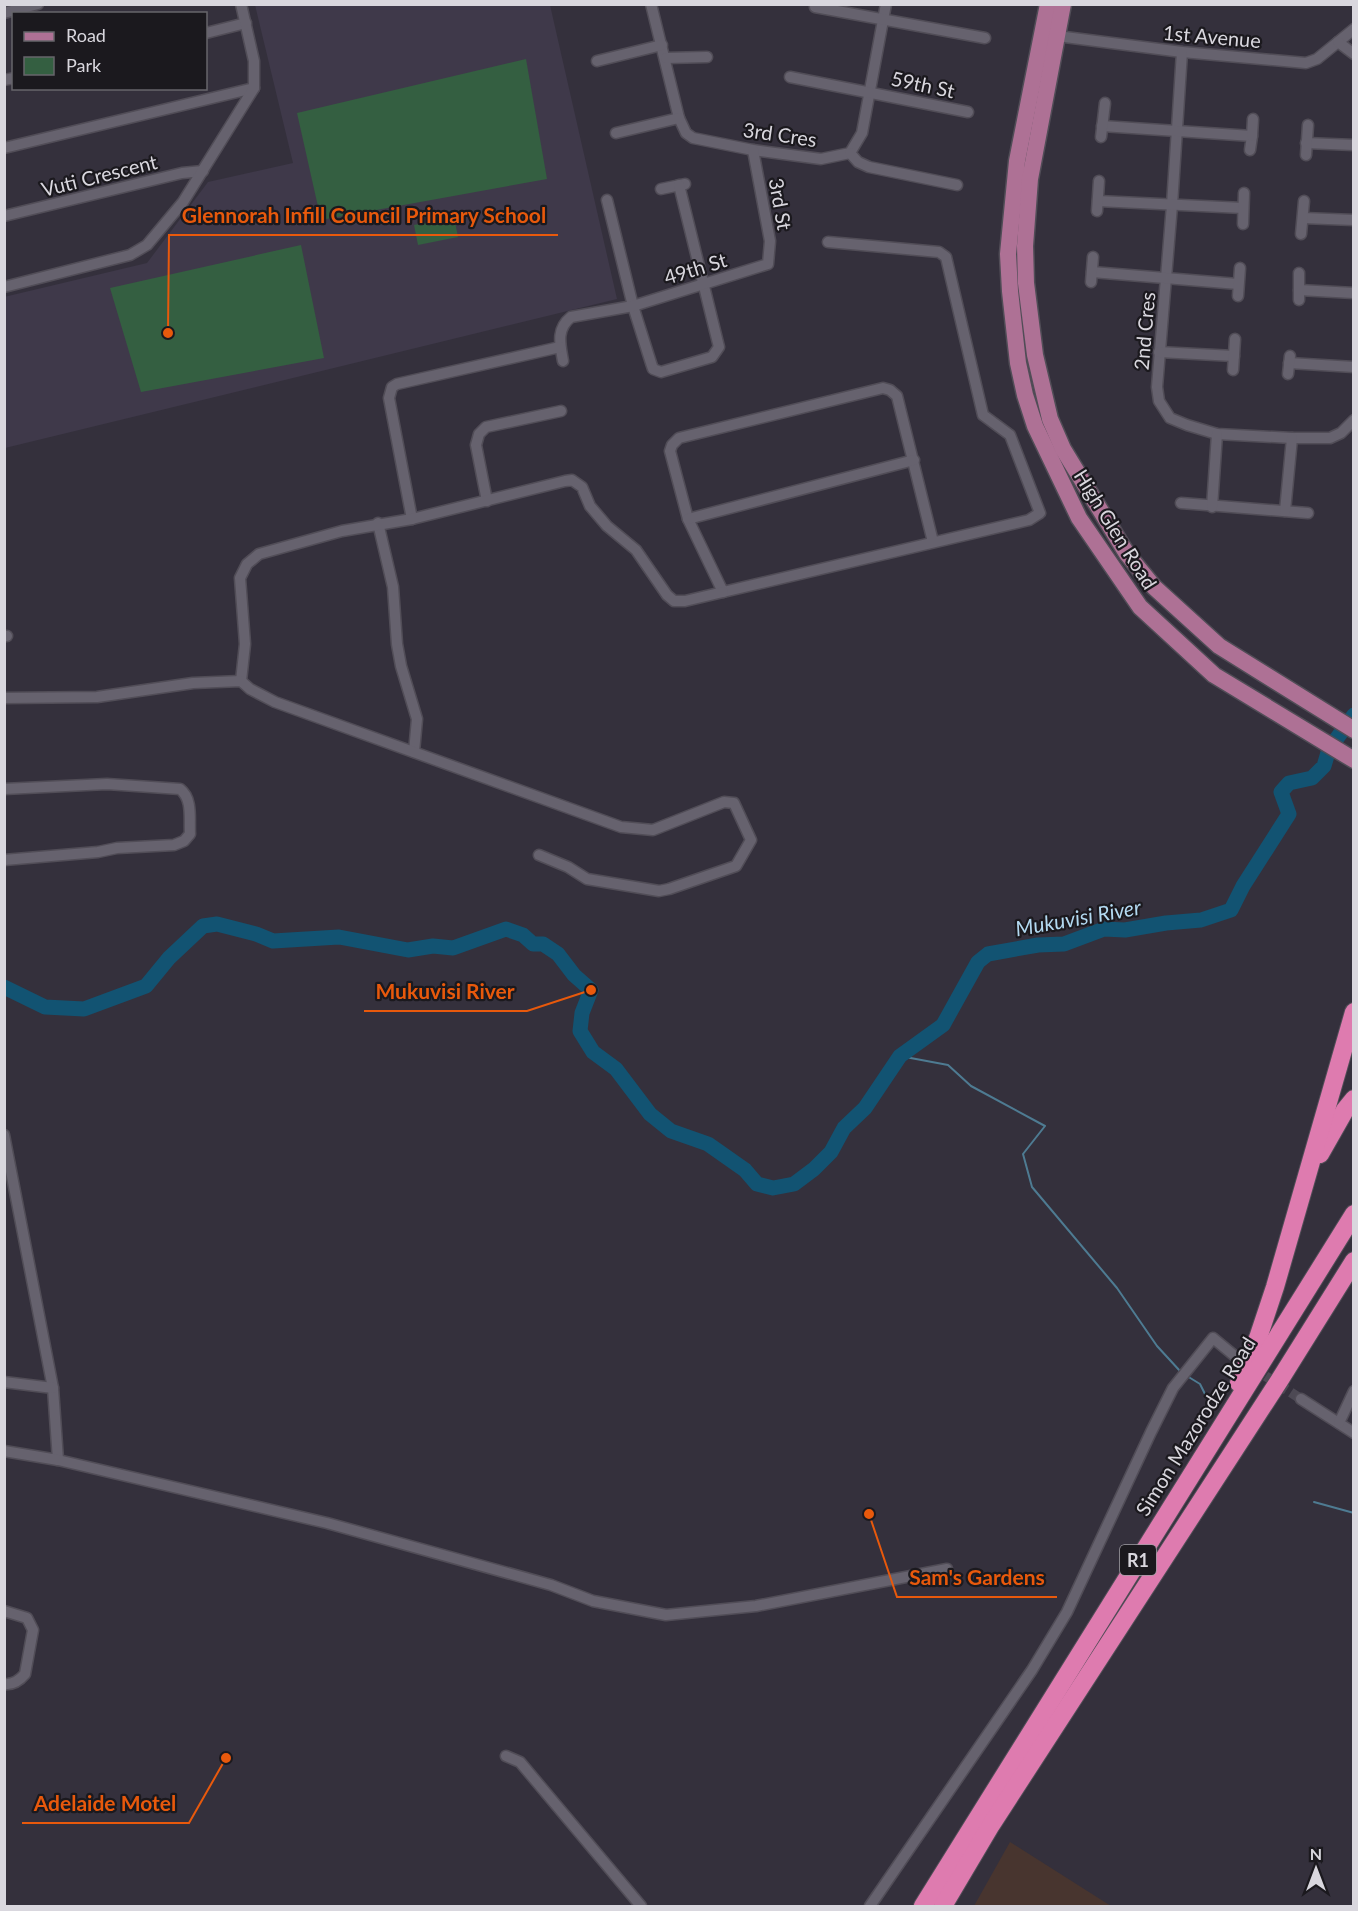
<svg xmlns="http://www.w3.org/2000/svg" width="1358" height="1911" viewBox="0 0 1358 1911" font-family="Lato,sans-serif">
	<rect width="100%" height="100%" fill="#34303c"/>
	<polygon fill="#3f394a" points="255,5 550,5 617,299 5,448 4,297 147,263 208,182 293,163"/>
	<polygon fill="#48352f" points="1010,1842 1111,1906 974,1906"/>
	<g fill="#345f41">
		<polygon points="526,59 547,179 321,220 297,113"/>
		<polygon points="454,217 458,237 418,245 414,225"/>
		<polygon points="301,245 324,358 141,392 110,288"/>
	</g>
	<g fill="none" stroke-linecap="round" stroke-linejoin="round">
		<g stroke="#4e7b92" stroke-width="2">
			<polyline points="900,1056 948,1065 971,1086 1045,1126 1023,1154 1032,1187 1117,1288 1157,1346 1180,1371"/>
			<polyline points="1187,1376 1200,1384 1207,1398"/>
			<polyline points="1314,1502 1354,1513"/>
		</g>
		<polyline stroke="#125372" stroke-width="15" points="4,987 45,1007 84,1009 146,986 169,958 203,926 217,924 256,934 273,941 339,937 408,950 433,946 453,948 506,929 523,935 533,944 543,944 558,954 574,975 591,990 582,1013 580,1031 593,1052 616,1069 650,1114 671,1131 708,1144 745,1170 757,1184 773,1188 794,1184 814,1169 831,1152 844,1128 865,1108 900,1056 943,1025 978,962 988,954 1038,945 1064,944 1104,929 1125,930 1166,923 1201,920 1231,910 1243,886 1289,814 1281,792 1289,783 1312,778 1324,766 1329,749 1354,715"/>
		<polyline stroke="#4d4954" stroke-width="10" stroke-dasharray="10 5" stroke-linecap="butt" points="1253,1368 1301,1399"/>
		<defs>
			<g id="street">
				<polyline points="651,4 679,118 686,133 693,138 753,150 821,159 850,153 862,133 886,4"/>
				<polyline points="815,7 985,38"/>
				<polyline points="4,13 38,4"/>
				<polyline points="206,33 246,23"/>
				<polyline points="1057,36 1182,52 1306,63 1317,59 1354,29"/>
				<polyline points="1338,42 1354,54"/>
				<polyline points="1182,52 1172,205 1157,387 1159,401 1170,418 1187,425 1217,434 1292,438 1330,438 1341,433 1354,420"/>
				<polyline points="666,58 707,57"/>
				<polyline points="597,61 662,45"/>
				<polyline points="790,77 968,112"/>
				<polyline points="4,80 14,78"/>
				<polyline points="1102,126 1252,136 1250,150"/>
				<polyline points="616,133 679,118"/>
				<polyline points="1252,136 1253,119"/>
				<polyline points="1101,137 1105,103"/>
				<polyline points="1306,143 1354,145"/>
				<polyline points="4,148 254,88"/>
				<polyline points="850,153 858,162 869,167 957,185"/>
				<polyline points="1306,155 1308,125"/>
				<polyline points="661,189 685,184"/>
				<polyline points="607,200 633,306 651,363 653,369 661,372 712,357 719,347 679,185"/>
				<polyline points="1098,201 1243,208"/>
				<polyline points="1097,211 1099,181"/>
				<polyline points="4,216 182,173 203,171"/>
				<polyline points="1303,218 1354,220"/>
				<polyline points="1243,224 1244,193"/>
				<polyline points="1301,234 1304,201"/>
				<polyline points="828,242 939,252 946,257 983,415 1010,435 1040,513 1029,520 723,592 688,519 670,451 672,445 679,438 883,388 890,390 897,396 933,542"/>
				<polyline points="1092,272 1238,284"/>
				<polyline points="1091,282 1093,257"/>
				<polyline points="4,287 130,255 147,245 183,202 254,88 254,61 241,4"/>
				<polyline points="1299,290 1354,293"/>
				<polyline points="1238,296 1240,268"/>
				<polyline points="1299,300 1299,273"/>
				<polyline points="1159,352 1234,356"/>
				<path d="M563 361C560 344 556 329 571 317L633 306 768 264 770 241 753 150"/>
				<polyline points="1289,363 1354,367"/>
				<polyline points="1233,370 1235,339"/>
				<polyline points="1288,374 1290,356"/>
				<polyline points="487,501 476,445 479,434 486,427 561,411"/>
				<polyline points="1181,503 1308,513"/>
				<polyline points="1212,507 1217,434"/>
				<polyline points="1285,511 1292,438"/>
				<polyline points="412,519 389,398 392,387 397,384 560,347"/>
				<polyline points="688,519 914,460"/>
				<polyline points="378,523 393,587 397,644 401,666 417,719 414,752"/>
				<polyline points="4,636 7,636"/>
				<polyline points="241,681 245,644 240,578 247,564 259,554 342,531 412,519 565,481 572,480 582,487 590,506 607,526 636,550 667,595 674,601 685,601 723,592"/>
				<polyline points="4,698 97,697 193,683 241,681 250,689 275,702 621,827 653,830 724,802 734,803 751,840 736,866 669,889 659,891 587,879 568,867 539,855"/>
				<path d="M4 789 107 784 180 789C193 799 189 819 190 834L184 841 174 845 117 848 98 852 4 860"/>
				<polyline points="4,1135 53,1388 58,1460"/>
				<polyline points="4,1382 53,1388"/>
				<polyline points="1301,1399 1354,1433"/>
				<polyline points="1339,1423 1354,1391"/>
				<polyline points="4,1451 58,1460 327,1523 551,1585 593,1601 666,1615 756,1606 947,1569"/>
				<path d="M4 1611 27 1618 33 1630 25 1674C20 1680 13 1685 4 1684"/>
				<polyline points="506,1756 520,1762 641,1906"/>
				<polyline points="870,1906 1032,1670 1067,1612 1151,1432 1173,1388 1213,1338 1236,1357"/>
			</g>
			<g id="primary">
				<polyline points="1048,4 1017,161 1008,254 1010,291 1018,363 1025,395 1035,426 1079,518 1140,607 1214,675 1354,760"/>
				<polyline points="1063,4 1030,179 1025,246 1026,283 1035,355 1050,419 1063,449 1127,554 1154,587 1219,646 1354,730"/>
			</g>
			<g id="highway">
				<polyline points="1320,1154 1345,1110 1354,1099"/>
				<polyline points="1239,1383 1258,1338 1275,1287 1354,1012"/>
				<polyline points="923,1906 1354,1214"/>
				<polyline points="943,1906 991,1825 1279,1381 1354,1261"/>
			</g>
		</defs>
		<use href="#street" stroke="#514d57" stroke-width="13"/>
		<use href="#primary" stroke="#514d57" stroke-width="19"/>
		<use href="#highway" stroke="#514d57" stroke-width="20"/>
		<use href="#street" stroke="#66626e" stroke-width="10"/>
		<use href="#primary" stroke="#ae7195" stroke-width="16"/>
		<use href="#highway" stroke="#de7baf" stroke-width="18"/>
	</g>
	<g text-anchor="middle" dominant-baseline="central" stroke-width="4.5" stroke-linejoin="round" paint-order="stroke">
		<rect fill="#1b191e" stroke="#a09ea4" stroke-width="1.5" x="1120" y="1545" width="36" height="30" rx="4.5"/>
		<g font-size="18" font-weight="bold" fill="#d9d7de">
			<text x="1138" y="1560">R1</text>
		</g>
		<g font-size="20" fill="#d9d7de" stroke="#1b191e">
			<text transform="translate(1212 36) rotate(5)">1st Avenue</text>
			<text transform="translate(923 84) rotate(12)">59th St</text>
			<text transform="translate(780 134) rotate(8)">3rd Cres</text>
			<text transform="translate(99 175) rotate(-14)">Vuti Crescent</text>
			<text transform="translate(781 204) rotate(80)">3rd St</text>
			<text transform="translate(695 268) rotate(-17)">49th St</text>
			<text transform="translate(1144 331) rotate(-85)">2nd Cres</text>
			<text transform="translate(1116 529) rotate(58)">High Glen Road</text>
			<text transform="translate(1195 1426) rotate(-58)">Simon Mazorodze Road</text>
		</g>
		<g font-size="21" font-style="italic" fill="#b3d9f1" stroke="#1b191e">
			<text transform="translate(1078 917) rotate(-10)">Mukuvisi River</text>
		</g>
	</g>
	<path fill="none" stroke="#e8590c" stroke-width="2" d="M168 333L169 235H558M591 990L527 1011H364M869 1514L897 1597H1057M226 1758L189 1823H22"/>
	<g fill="#e8590c" stroke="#1b191e" stroke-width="2">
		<circle cx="168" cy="333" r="6"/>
		<circle cx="591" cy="990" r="6"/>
		<circle cx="869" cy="1514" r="6"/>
		<circle cx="226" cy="1758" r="6"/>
	</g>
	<g font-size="21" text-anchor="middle" font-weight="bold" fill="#e8590c" stroke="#1b191e" stroke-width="4.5" stroke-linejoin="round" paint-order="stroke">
		<text x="364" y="223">Glennorah Infill Council Primary School</text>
		<text x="445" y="999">Mukuvisi River</text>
		<text x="977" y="1585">Sam's Gardens</text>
		<text x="105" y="1811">Adelaide Motel</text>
	</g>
	<rect width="1358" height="1911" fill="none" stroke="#d9d7de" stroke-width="12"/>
	<rect x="12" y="12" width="195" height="78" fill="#1b191e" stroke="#67656b" stroke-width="1.5"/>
	<rect x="24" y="32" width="30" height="9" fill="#ae7195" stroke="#67656b" stroke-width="1.5"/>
	<text x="66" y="42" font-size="18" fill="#d9d7de">Road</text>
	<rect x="24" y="57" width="30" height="18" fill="#345f41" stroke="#67656b" stroke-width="1.5"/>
	<text x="66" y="72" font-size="18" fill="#d9d7de">Park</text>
	<g transform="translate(1316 1869)" stroke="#1b191e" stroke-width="4.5" paint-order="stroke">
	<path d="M0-4.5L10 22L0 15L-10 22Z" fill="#d9d7de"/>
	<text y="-9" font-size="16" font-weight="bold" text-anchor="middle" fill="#d9d7de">N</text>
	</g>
</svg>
